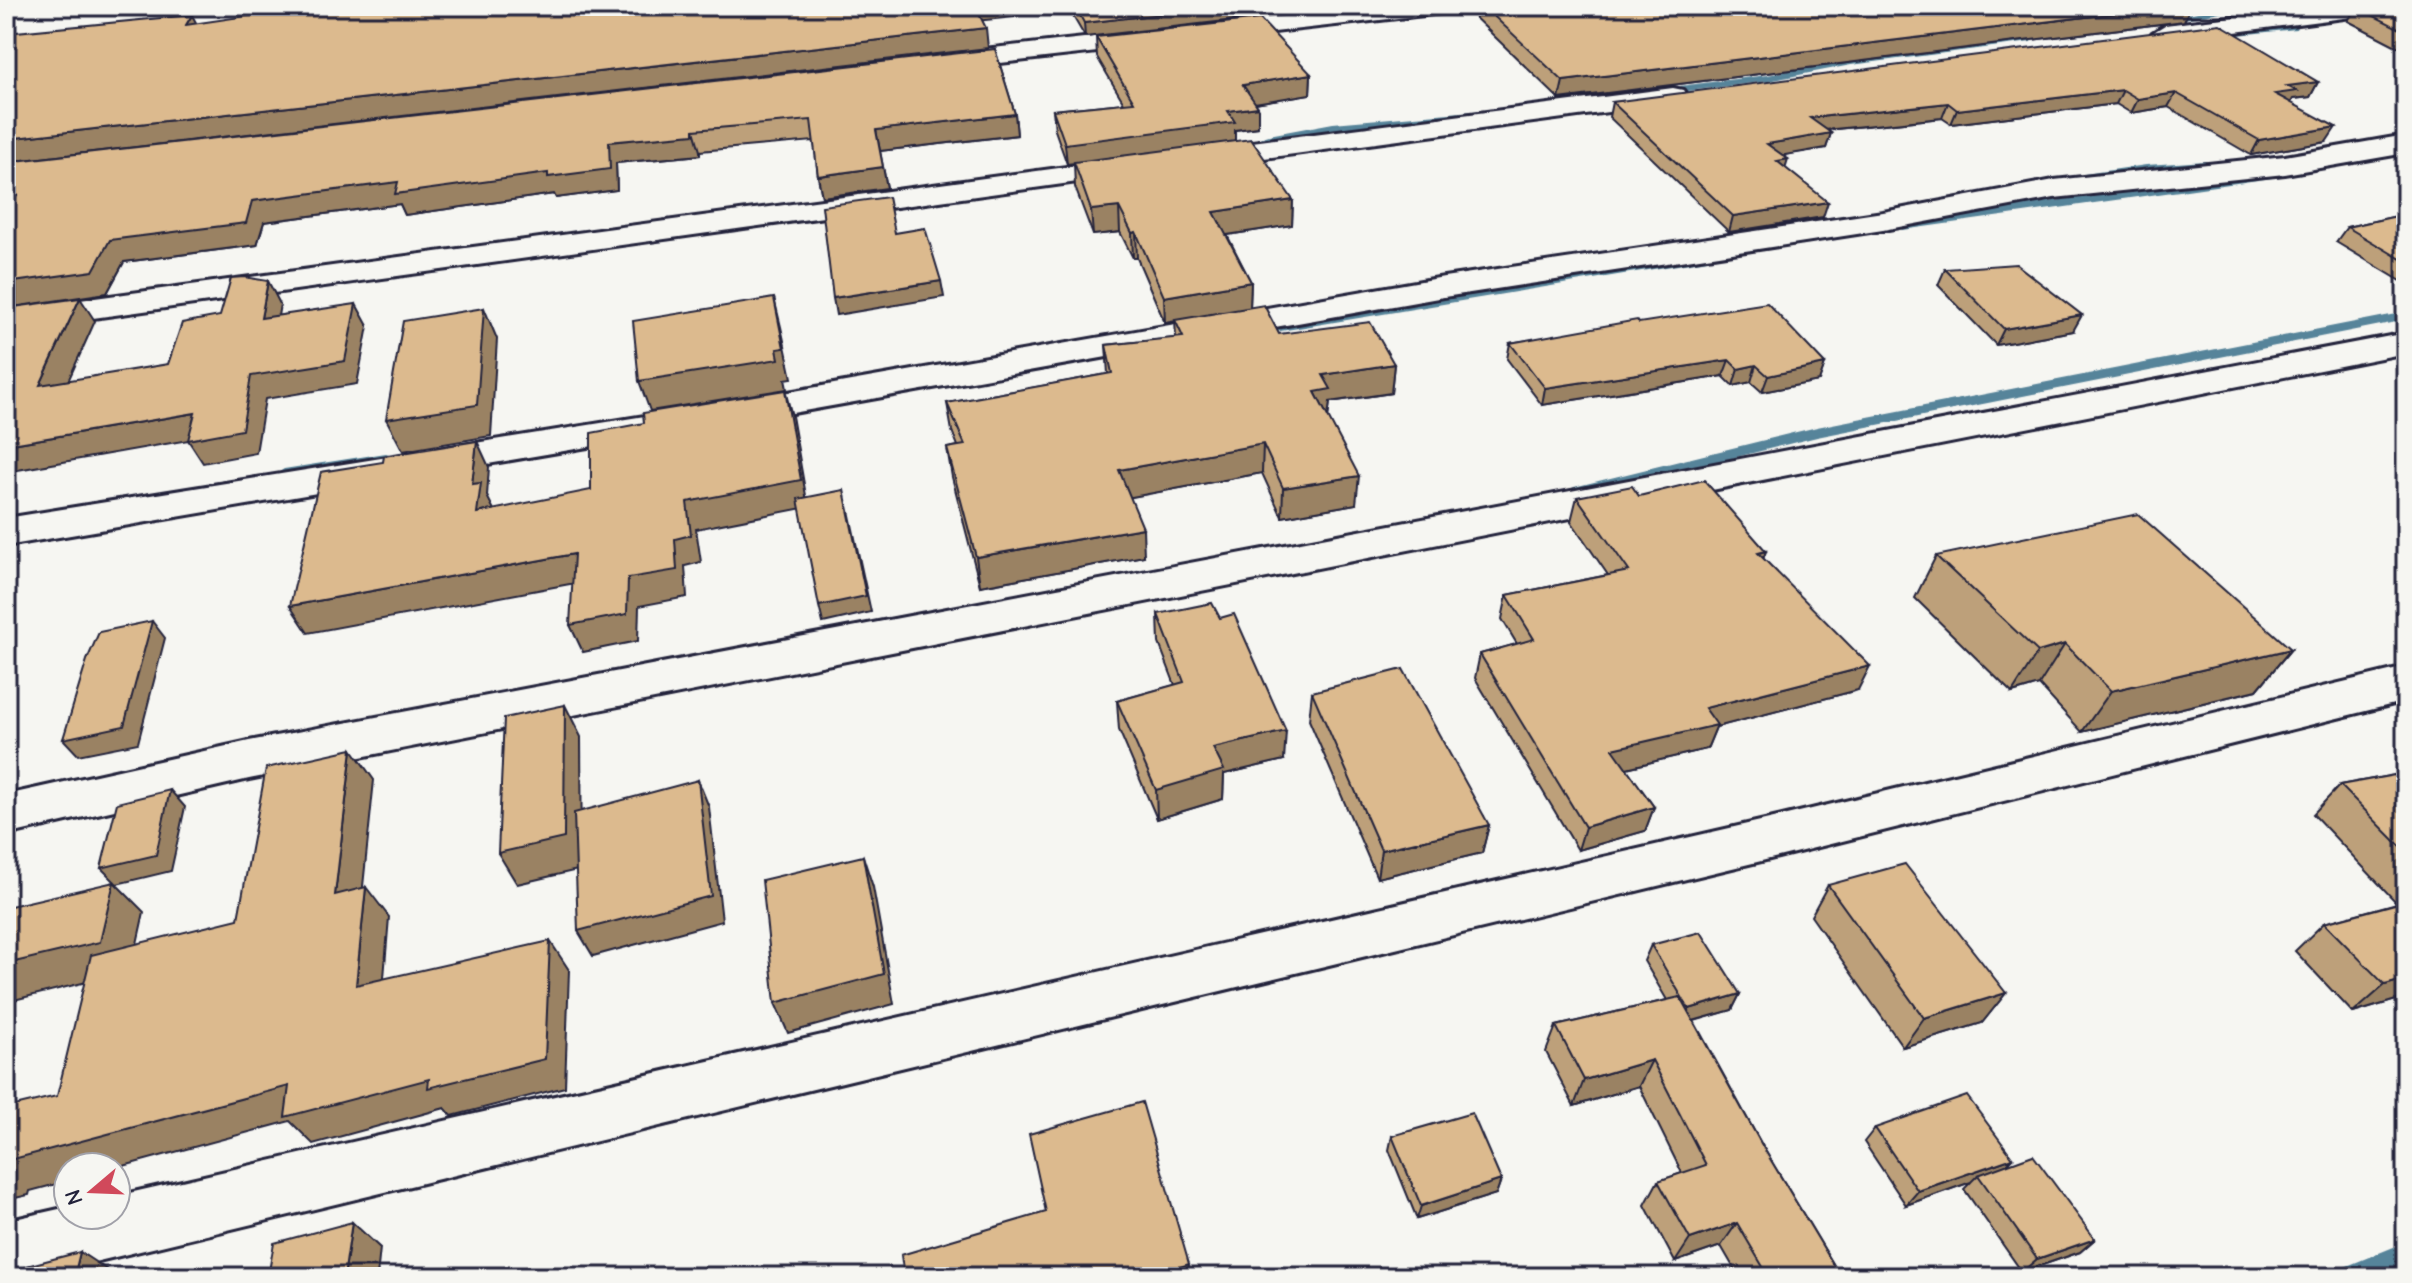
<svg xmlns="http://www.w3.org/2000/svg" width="2412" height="1283" viewBox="0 0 2412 1283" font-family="'Comic Neue',sans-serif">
	<rect width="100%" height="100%" fill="#f6f6f2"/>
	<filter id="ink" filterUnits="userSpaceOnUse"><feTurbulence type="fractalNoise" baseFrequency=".0125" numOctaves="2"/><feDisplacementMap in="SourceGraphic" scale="16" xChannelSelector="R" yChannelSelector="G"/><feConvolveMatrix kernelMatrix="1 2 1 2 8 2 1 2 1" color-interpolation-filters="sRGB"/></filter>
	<g filter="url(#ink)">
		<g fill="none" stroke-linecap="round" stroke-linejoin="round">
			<g fill="#57849a" fill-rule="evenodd">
				<polygon points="2227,6 2250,6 2163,23 2158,20"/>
				<polygon points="2292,24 2297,27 2296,29 2209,38 2204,35 2209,32"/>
				<polygon points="2027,37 2032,40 2031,42 1851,65 1768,81 1656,95 1650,92 1656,89 1768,75 1851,59"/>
				<polygon points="1496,109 1500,110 1500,114 1333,130 1237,151 1231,147 1269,135 1333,123"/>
				<polygon points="2206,161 2212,165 2210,168 2084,182 2078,178 2084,174 2146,165"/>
				<polygon points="2297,167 2301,168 2301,174 1902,230 1896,226 1902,222"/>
				<polygon points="1703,253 1708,254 1708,260 1251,336 1244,332 1251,328"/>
				<polygon points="2406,312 2406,320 1817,437 1574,497 1566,492 1574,487 1817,427"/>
				<polygon points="386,453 392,455 394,458 392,461 284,479 276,474 284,469"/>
				<polygon points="2406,1242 2406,1268 2383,1277 2338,1277 2342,1268"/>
			</g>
			<defs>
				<g id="minor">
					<polygon points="1375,6 1454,6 1442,13 938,70 929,68 925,62 929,56 938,54"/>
					<polygon points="2323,6 2395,6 2383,13 2165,41 2152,33 2165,25"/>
					<polygon points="1673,88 1683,90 1687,96 1683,102 1197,167 1187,164 1182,158 1187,152 1197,149"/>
					<polygon points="2406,135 2406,153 2285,174 2054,198 1883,230 1444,297 731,424 718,421 712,413 718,405 731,402 1444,277 1883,212 2054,180 2285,156"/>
					<polygon points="1133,158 1143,161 1148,167 1143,173 6,330 6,310"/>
					<polygon points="2406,333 2406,353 249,779 6,835 6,795 249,741"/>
					<polygon points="651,415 664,418 670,426 664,434 6,546 6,518"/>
					<polygon points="2406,667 2406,701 1778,857 32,1277 6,1277 6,1221 68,1207 68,1215 116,1215 116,1196 1778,817"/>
				</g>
			</defs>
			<use href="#minor" stroke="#22223b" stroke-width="6"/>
			<use href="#minor" fill="#f6f6f2" fill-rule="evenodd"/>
		</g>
		<g fill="#bda07a" stroke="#22223b" stroke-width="2">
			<polygon points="1067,6 1243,6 1243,19 1085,37"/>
			<polygon points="1463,6 2191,6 2184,21 1559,99"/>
			<polygon points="2406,6 2406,51 2348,21 2356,7"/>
			<polygon points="1096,37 1311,74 1310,94 1255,103 1258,107 1258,127 1235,130 1235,141 1293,200 1292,225 1227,235 1251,282 1250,307 1279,334 1394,364 1391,393 1330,402 1328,417 1356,504 1282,517 1262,473 1130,497 1144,556 980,586 952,477 947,448 958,446 952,431 947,403 1108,374 1106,345 1176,338 1175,321 1165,323 1137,258 1133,258 1120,232 1093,235 1075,187 1074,163 1067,164 1055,130 1053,110 1124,103 1097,57"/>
			<polygon points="995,49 1015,114 1017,135 880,151 887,188 822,197 818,176 814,141 700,151 700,155 616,163 617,190 556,198 554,194 405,215 400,204 264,222 257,245 124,262 107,293 6,308 6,162"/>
			<polygon points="2318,82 2310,97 2293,99 2290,103 2326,142 2251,155 2168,107 2131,113 2116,104 1951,124 1942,118 1827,130 1831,133 1826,148 1782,155 1785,168 1823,217 1729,232 1609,117 1612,102"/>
			<polygon points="2406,214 2406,284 2336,242 2347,227"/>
			<polygon points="1945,269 2073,331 1996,345 1938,285"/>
			<polygon points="1639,323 1825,364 1819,381 1762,392 1751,382 1733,386 1723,376 1542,405 1507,359 1510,343"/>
			<polygon points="1639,496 1766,551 1763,559 1858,690 1716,727 1707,749 1626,768 1654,807 1645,831 1578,850 1475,678 1480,654 1517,644 1502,619 1507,595 1608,575 1571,521 1577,497"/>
			<polygon points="1936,556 2291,649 2257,690 2082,732 2039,685 2012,693 1915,598"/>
			<polygon points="1158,614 1284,760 1224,774 1223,799 1157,819 1119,730 1117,701 1175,685 1159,643"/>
			<polygon points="1312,692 1489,825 1482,853 1377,878 1309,720"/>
			<polygon points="2406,773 2406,997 2353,1013 2295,951 2324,923 2397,903 2313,814 2340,785"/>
			<polygon points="1828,885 2006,993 1982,1023 1903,1047 1811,916"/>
			<polygon points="1651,945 1740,994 1732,1010 1694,1021 1763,1147 1841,1277 1739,1277 1721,1246 1675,1262 1645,1205 1658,1181 1682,1173 1639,1086 1574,1106 1546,1052 1556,1026 1667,1000 1644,961"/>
			<polygon points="1875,1128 2013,1158 2006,1165 2095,1239 2080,1252 2022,1272 1964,1189 1971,1182 1906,1205 1864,1142"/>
			<polygon points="1392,1136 1501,1180 1496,1194 1417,1219 1389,1150"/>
		</g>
		<g fill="#9a8263" stroke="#22223b" stroke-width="2">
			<polygon points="974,6 1013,6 1014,17 976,21"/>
			<polygon points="1231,6 1243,6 1243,19 1085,37 1084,23"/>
			<polygon points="2175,6 2191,6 2184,21 1559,99 1563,81"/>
			<polygon points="192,15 202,34 186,25"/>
			<polygon points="986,28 988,48 6,162 6,139"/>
			<polygon points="1311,74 1310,94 1242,105 1243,85"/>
			<polygon points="2318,82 2310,97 2293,99 2289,106 2275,94 2287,86"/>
			<polygon points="2123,90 2116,104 1951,124 1957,110"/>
			<polygon points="2176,93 2168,107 2131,113 2138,99"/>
			<polygon points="1948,103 1942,118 1805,132 1810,118"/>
			<polygon points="1258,107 1258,127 1235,130 1235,142 1067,164 1065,144 1228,111"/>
			<polygon points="1015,114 1017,135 880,151 876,130"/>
			<polygon points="2336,127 2326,142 2251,155 2259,140"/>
			<polygon points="694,130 700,151 700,155 616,163 617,190 556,198 554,194 405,215 400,204 264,222 257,245 124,262 107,293 6,308 6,283 110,240 252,201 609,142"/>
			<polygon points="1831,133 1826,148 1762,159 1767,144"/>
			<polygon points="1788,159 1783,175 1777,161"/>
			<polygon points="883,167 887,188 822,197 818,176"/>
			<polygon points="17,196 6,221 6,198"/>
			<polygon points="1293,200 1292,225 1214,237 1214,212"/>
			<polygon points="1828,202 1823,217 1729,232 1733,216"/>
			<polygon points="1119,207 1120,232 1093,235 1091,210"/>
			<polygon points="1136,232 1137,258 1133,258 1132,233"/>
			<polygon points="268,281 280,304 274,341 261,318"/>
			<polygon points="941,281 944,297 836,315 833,298"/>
			<polygon points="1251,282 1250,308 1165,323 1164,297"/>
			<polygon points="80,298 95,321 56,408 40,385"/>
			<polygon points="774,298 781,327 792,378 785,379 787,389 650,411 639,381 777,349"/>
			<polygon points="356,304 368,326 357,384 265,399 256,453 203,463 188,440 6,472 6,445 195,413"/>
			<polygon points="484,308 497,339 491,436 403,451 386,419"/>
			<polygon points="2082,315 2073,331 1996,345 2004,329"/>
			<polygon points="1729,360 1723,376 1542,405 1545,388"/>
			<polygon points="1394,364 1391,393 1330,402 1328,418 1315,392 1323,375"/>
			<polygon points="1825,364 1819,381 1762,392 1768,376"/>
			<polygon points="1756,365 1751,382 1733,386 1738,369"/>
			<polygon points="785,390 792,416 808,507 696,529 701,562 685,566 687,597 639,606 638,641 583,652 570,625 628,578 687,502"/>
			<polygon points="477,441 489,467 487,496 494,510 477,513 472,484"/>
			<polygon points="1263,444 1262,473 1121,499 1119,470"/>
			<polygon points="1359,476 1356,504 1282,517 1283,488"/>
			<polygon points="848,506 871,612 823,623 819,606"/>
			<polygon points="1143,528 1144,556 980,586 976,557"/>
			<polygon points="1766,551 1757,575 1758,553"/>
			<polygon points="574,554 586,581 308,633 290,606"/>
			<polygon points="152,621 165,638 138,743 78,755 63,739"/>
			<polygon points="2065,644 2039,685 2012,693 2038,652"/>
			<polygon points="2291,649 2257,690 2082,732 2111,691"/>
			<polygon points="1870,666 1858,690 1716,727 1707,749 1605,773 1613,749 1705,708"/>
			<polygon points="565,705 581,737 582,869 517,884 498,853"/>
			<polygon points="1286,731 1284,760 1224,774 1223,799 1157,819 1156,790 1213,748"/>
			<polygon points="352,749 374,780 359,925 335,895"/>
			<polygon points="698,780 709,807 722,921 593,956 578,931"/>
			<polygon points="170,790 185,807 171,871 117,884 101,868"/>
			<polygon points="1654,807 1645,831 1578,850 1585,827"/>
			<polygon points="1489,825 1482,853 1377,878 1381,850"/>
			<polygon points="863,856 873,887 894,1004 788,1033 775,1003"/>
			<polygon points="114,882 144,912 131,971 6,1002 6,964"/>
			<polygon points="366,887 389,917 381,1014 356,985"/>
			<polygon points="550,941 569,970 565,1087 452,1116 445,1108 313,1144 290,1121 116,1168 68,1167 68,1181 30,1191 29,1195 6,1200 6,1161"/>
			<polygon points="2406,979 2406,997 2353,1013 2385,985"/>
			<polygon points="2006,993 1982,1023 1903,1047 1924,1018"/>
			<polygon points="1740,994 1732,1010 1682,1024 1689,1009"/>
			<polygon points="1652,1060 1639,1086 1574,1106 1584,1080"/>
			<polygon points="2013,1158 1999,1172 1978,1175 1971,1182 1906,1205 1918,1191"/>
			<polygon points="1501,1180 1496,1194 1417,1219 1421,1206"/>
			<polygon points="352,1222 380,1248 377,1277 344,1277"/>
			<polygon points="1737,1223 1721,1246 1675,1262 1690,1239"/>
			<polygon points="2095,1239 2080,1252 2022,1272 2037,1259"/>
			<polygon points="80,1252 118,1277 74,1277"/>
			<polygon points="1189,1264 1189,1277 1166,1277 1166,1272"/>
		</g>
		<g fill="#dcba8e" stroke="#22223b" stroke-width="2">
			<polygon points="320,6 975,6 986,28 6,139 6,33 192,15 186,25 294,9"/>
			<polygon points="1075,6 1231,6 1084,23"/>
			<polygon points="1483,6 2175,6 1563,81"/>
			<polygon points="2361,6 2406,6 2406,32 2356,7"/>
			<polygon points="1260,19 1311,74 1243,85 1258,107 1228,111 1235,122 1065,144 1053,110 1134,102 1096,37"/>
			<polygon points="2220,24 2318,82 2287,86 2297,91 2275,94 2336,127 2259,140 2176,93 2138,99 2123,90 1957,110 1948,103 1810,118 1831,133 1767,144 1788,159 1777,161 1828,202 1733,216 1612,102"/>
			<polygon points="995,49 1015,114 876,130 883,167 818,176 811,120 694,130 694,134 609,142 610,169 548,177 548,173 395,194 398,182 252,201 246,223 110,240 93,271 6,283 6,212 17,196 6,198 6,162"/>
			<polygon points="1251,139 1293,200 1214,212 1251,282 1164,297 1136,232 1132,233 1119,207 1091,210 1074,162"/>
			<polygon points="888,197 895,233 925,228 941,281 833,298 822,206"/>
			<polygon points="2406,214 2406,262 2347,227"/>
			<polygon points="2016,264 2082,315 2004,329 1945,269"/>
			<polygon points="244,277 268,281 261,318 356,304 345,361 251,376 242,430 188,440 195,413 6,445 6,308 80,298 40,385 168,364 182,323 220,316 231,278"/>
			<polygon points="774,298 784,348 777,349 779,359 639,381 633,321"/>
			<polygon points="1767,303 1825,364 1768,376 1756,365 1738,369 1729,360 1545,388 1510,343 1637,320 1639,323"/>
			<polygon points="1264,305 1279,334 1370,322 1394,364 1323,375 1331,389 1315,392 1359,476 1283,488 1263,444 1119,470 1143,528 976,557 947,448 965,445 947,403 1112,373 1106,345 1183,337 1175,320"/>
			<polygon points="484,308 477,405 386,419 403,321"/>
			<polygon points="785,390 801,480 687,502 691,535 675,539 677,570 628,578 627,614 570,625 574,554 290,606 321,472 383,462 384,456 477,441 472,484 481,483 477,513 591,490 591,433 644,423 643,413"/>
			<polygon points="1704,480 1766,551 1758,553 1870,666 1705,708 1717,725 1613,749 1654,807 1585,827 1480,654 1534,639 1507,595 1629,571 1577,497 1632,486 1639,496"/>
			<polygon points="844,490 866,596 819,606 798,499"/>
			<polygon points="2138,514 2291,649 2111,691 2065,644 2038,652 1936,556"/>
			<polygon points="1212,603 1220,618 1234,614 1286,731 1213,748 1224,770 1156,790 1117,701 1184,682 1158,614"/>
			<polygon points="152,621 124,726 63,739 87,660 99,632"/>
			<polygon points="1403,669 1489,825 1381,850 1312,692"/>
			<polygon points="565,705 564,838 498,853 504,718"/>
			<polygon points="352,749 335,895 366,887 356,985 550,941 545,1059 428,1088 429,1079 285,1117 289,1086 6,1161 6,1108 57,1096 91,955 238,919 266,768"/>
			<polygon points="2406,773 2406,852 2340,785"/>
			<polygon points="698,780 711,896 578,931 574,813"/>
			<polygon points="170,790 156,855 101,868 117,803"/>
			<polygon points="863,856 884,974 775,1003 762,880"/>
			<polygon points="1905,864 2006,993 1924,1018 1828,885"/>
			<polygon points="114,882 100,942 6,964 6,907"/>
			<polygon points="2406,901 2406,979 2385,985 2324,923"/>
			<polygon points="1701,932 1740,994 1689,1009 1651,945"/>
			<polygon points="1680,997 1763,1147 1841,1277 1769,1277 1737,1223 1690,1239 1658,1181 1706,1165 1652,1060 1584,1080 1556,1026"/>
			<polygon points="1967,1096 2013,1158 1918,1191 1875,1128"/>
			<polygon points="1142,1102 1189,1264 1166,1272 1167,1277 904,1277 901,1255 1046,1212 1029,1134"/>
			<polygon points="1472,1113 1501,1180 1421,1206 1392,1136"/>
			<polygon points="2033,1155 2095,1239 2037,1259 1978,1175"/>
			<polygon points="352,1222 344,1277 268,1277 274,1243"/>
			<polygon points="80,1252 74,1277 22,1277 26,1266"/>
		</g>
	</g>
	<rect width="2412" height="1283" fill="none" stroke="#f6f6f2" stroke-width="32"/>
	<rect x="16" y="16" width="2380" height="1251" fill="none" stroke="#22223b" stroke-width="3" filter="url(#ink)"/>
	<g transform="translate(92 1191) rotate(251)"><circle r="38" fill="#f6f6f2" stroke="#a1a1a9" stroke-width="2"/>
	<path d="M0-6L14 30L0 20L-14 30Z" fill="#d1495b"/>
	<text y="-12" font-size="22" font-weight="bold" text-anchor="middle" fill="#22223b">N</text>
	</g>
</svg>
